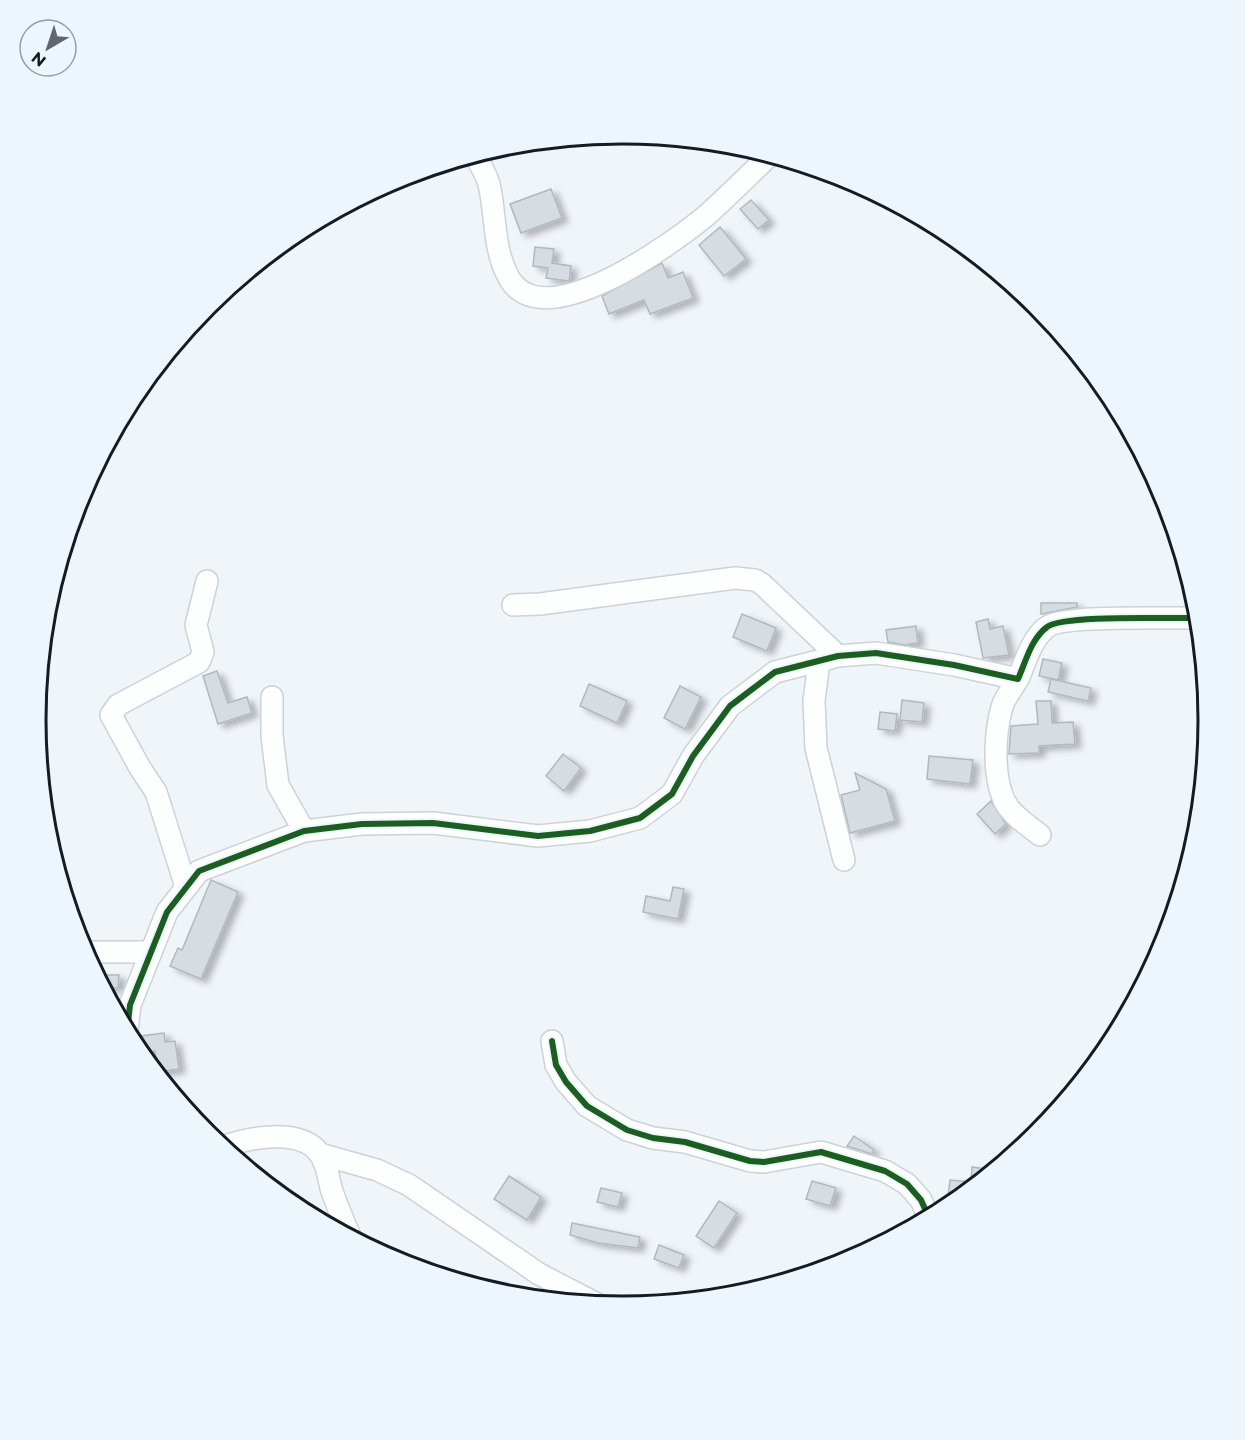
<svg xmlns="http://www.w3.org/2000/svg" width="1245" height="1440" viewBox="0 0 1245 1440" font-family="Montserrat,sans-serif">
	<defs>
		<filter id="shadow"><feDropShadow dx="6" dy="4" stdDeviation="3" flood-color="#0004"/></filter>
	</defs>
	<rect width="100%" height="100%" fill="#f0f5fa"/>
	<g fill="#d6dde2" stroke="#b2b8be" stroke-width="1.5" filter="url(#shadow)">
		<polygon points="551,189 562,218 521,233 510,204"/>
		<polygon points="751,200 769,220 758,229 740,209"/>
		<polygon points="720,227 746,259 724,276 699,245"/>
		<polygon points="535,247 554,249 552,263 571,266 569,281 546,278 548,268 533,266"/>
		<polygon points="662,263 668,278 683,272 693,298 650,314 644,300 609,314 602,296"/>
		<polygon points="1041,603 1077,603 1077,607 1041,614"/>
		<polygon points="742,614 776,628 767,651 733,637"/>
		<polygon points="988,619 990,629 1003,626 1009,655 983,658 976,622"/>
		<polygon points="916,626 918,643 905,645 888,642 886,630"/>
		<polygon points="1043,659 1062,663 1058,680 1039,676"/>
		<polygon points="217,671 228,703 247,697 252,713 218,724 203,676"/>
		<polygon points="1051,679 1091,688 1088,701 1048,692"/>
		<polygon points="589,684 627,701 617,723 580,706"/>
		<polygon points="680,686 701,697 685,729 664,718"/>
		<polygon points="902,700 924,703 922,722 900,720"/>
		<polygon points="1036,701 1051,701 1052,723 1073,722 1075,744 1039,746 1039,753 1009,754 1011,726 1038,724"/>
		<polygon points="880,712 897,714 895,731 878,729"/>
		<polygon points="563,754 581,768 564,791 546,776"/>
		<polygon points="929,756 973,760 970,784 927,779"/>
		<polygon points="855,773 886,789 895,821 850,833 841,795 860,790"/>
		<polygon points="991,801 1006,824 995,834 977,814"/>
		<polygon points="211,880 238,892 201,979 170,966 178,948 182,950"/>
		<polygon points="673,887 684,889 678,919 643,912 646,896 670,901"/>
		<polygon points="97,975 119,975 118,988 104,987"/>
		<polygon points="164,1033 165,1042 175,1041 179,1069 158,1072 155,1051 143,1053 141,1036"/>
		<polygon points="854,1136 874,1150 872,1154 847,1146"/>
		<polygon points="972,1167 995,1170 961,1197 948,1196 950,1180 971,1182"/>
		<polygon points="509,1176 541,1197 527,1220 494,1199"/>
		<polygon points="812,1181 836,1188 830,1206 806,1199"/>
		<polygon points="601,1188 622,1193 618,1207 597,1202"/>
		<polygon points="719,1201 737,1213 714,1248 696,1236"/>
		<polygon points="572,1223 640,1237 638,1248 598,1243 570,1235"/>
		<polygon points="659,1245 684,1255 679,1268 654,1259"/>
	</g>
	<g fill="none" stroke-linecap="round" stroke-linejoin="round">
		<defs>
			<g id="minor">
				<path d="M475 155C480 164 486 174 489 184 496 214 493 250 509 278 543 338 672 244 707 215 728 196 749 175 770 155"/>
				<polyline points="513,605 540,604 735,578 755,580 762,584 838,656"/>
				<polyline points="819,662 814,701 816,748 844,860"/>
				<path d="M1018 679C1013 688 1005 697 1002 707 995 732 993 770 1002 795 1007 812 1026 824 1040 835"/>
				<polyline points="272,697 272,736 278,785 304,831"/>
				<polyline points="186,887 156,792 140,768 111,715 118,705 199,662 203,652 196,625 207,581"/>
				<polyline points="85,952 151,952"/>
				<path d="M127 1032 130 1005 167 912 199 871 304 831 362 824 433 823 538 836 590 831 640 818 672 794 693 756 730 706 775 672 838 656 876 653 954 665 1018 679C1026 661 1031 639 1047 627 1063 614 1173 619 1199 618"/>
				<polyline points="552,1041 556,1065 566,1082 587,1106 627,1130 653,1138 685,1142 750,1161 764,1162 821,1152 885,1171 907,1184 921,1200 929,1218"/>
				<path d="M223 1147C247 1138 300 1127 319 1153 327 1163 328 1176 331 1188 336 1204 343 1220 350 1236"/>
				<polyline points="320,1154 377,1170 409,1185 539,1274 597,1304"/>
			</g>
		</defs>
		<use href="#minor" stroke="#ccd2d8" stroke-width="24"/>
		<use href="#minor" stroke="#fdfefe" stroke-width="21"/>
		<defs>
			<g id="cycleway">
				<path d="M127 1032 130 1005 167 912 199 871 304 831 362 824 433 823 538 836 590 831 640 818 672 794 693 756 730 706 775 672 838 656 876 653 954 665 1018 679C1026 661 1031 639 1047 627 1063 614 1173 619 1199 618"/>
				<polyline points="552,1041 556,1065 566,1082 587,1106 627,1130 653,1138 685,1142 750,1161 764,1162 821,1152 885,1171 907,1184 921,1200 929,1218"/>
			</g>
		</defs>
		<use href="#cycleway" stroke="#edf6fd" stroke-width="10"/>
		<use href="#cycleway" stroke="#1b5e20" stroke-width="6"/>
	</g>
	<path d="M0 0H1245V1440H0ZM46 720a576 576 0 1 1 1152 0a576 576 0 1 1-1152 0Z" fill="#edf6fd" fill-rule="evenodd"/>
	<path fill="none" stroke="#141b22" stroke-width="3" d="M46 720a576 576 0 1 1 1152 0a576 576 0 1 1-1152 0Z"/>
	<g transform="translate(48 48) rotate(219)"><circle r="28" fill="#edf6fd" stroke="#969ea5" stroke-width="1.5"/>
	<path d="M0-4.5L10 22L0 15L-10 22Z" fill="#61676e"/>
	<text y="-9" font-size="16" font-weight="bold" text-anchor="middle" fill="#141b22">N</text>
	</g>
</svg>
